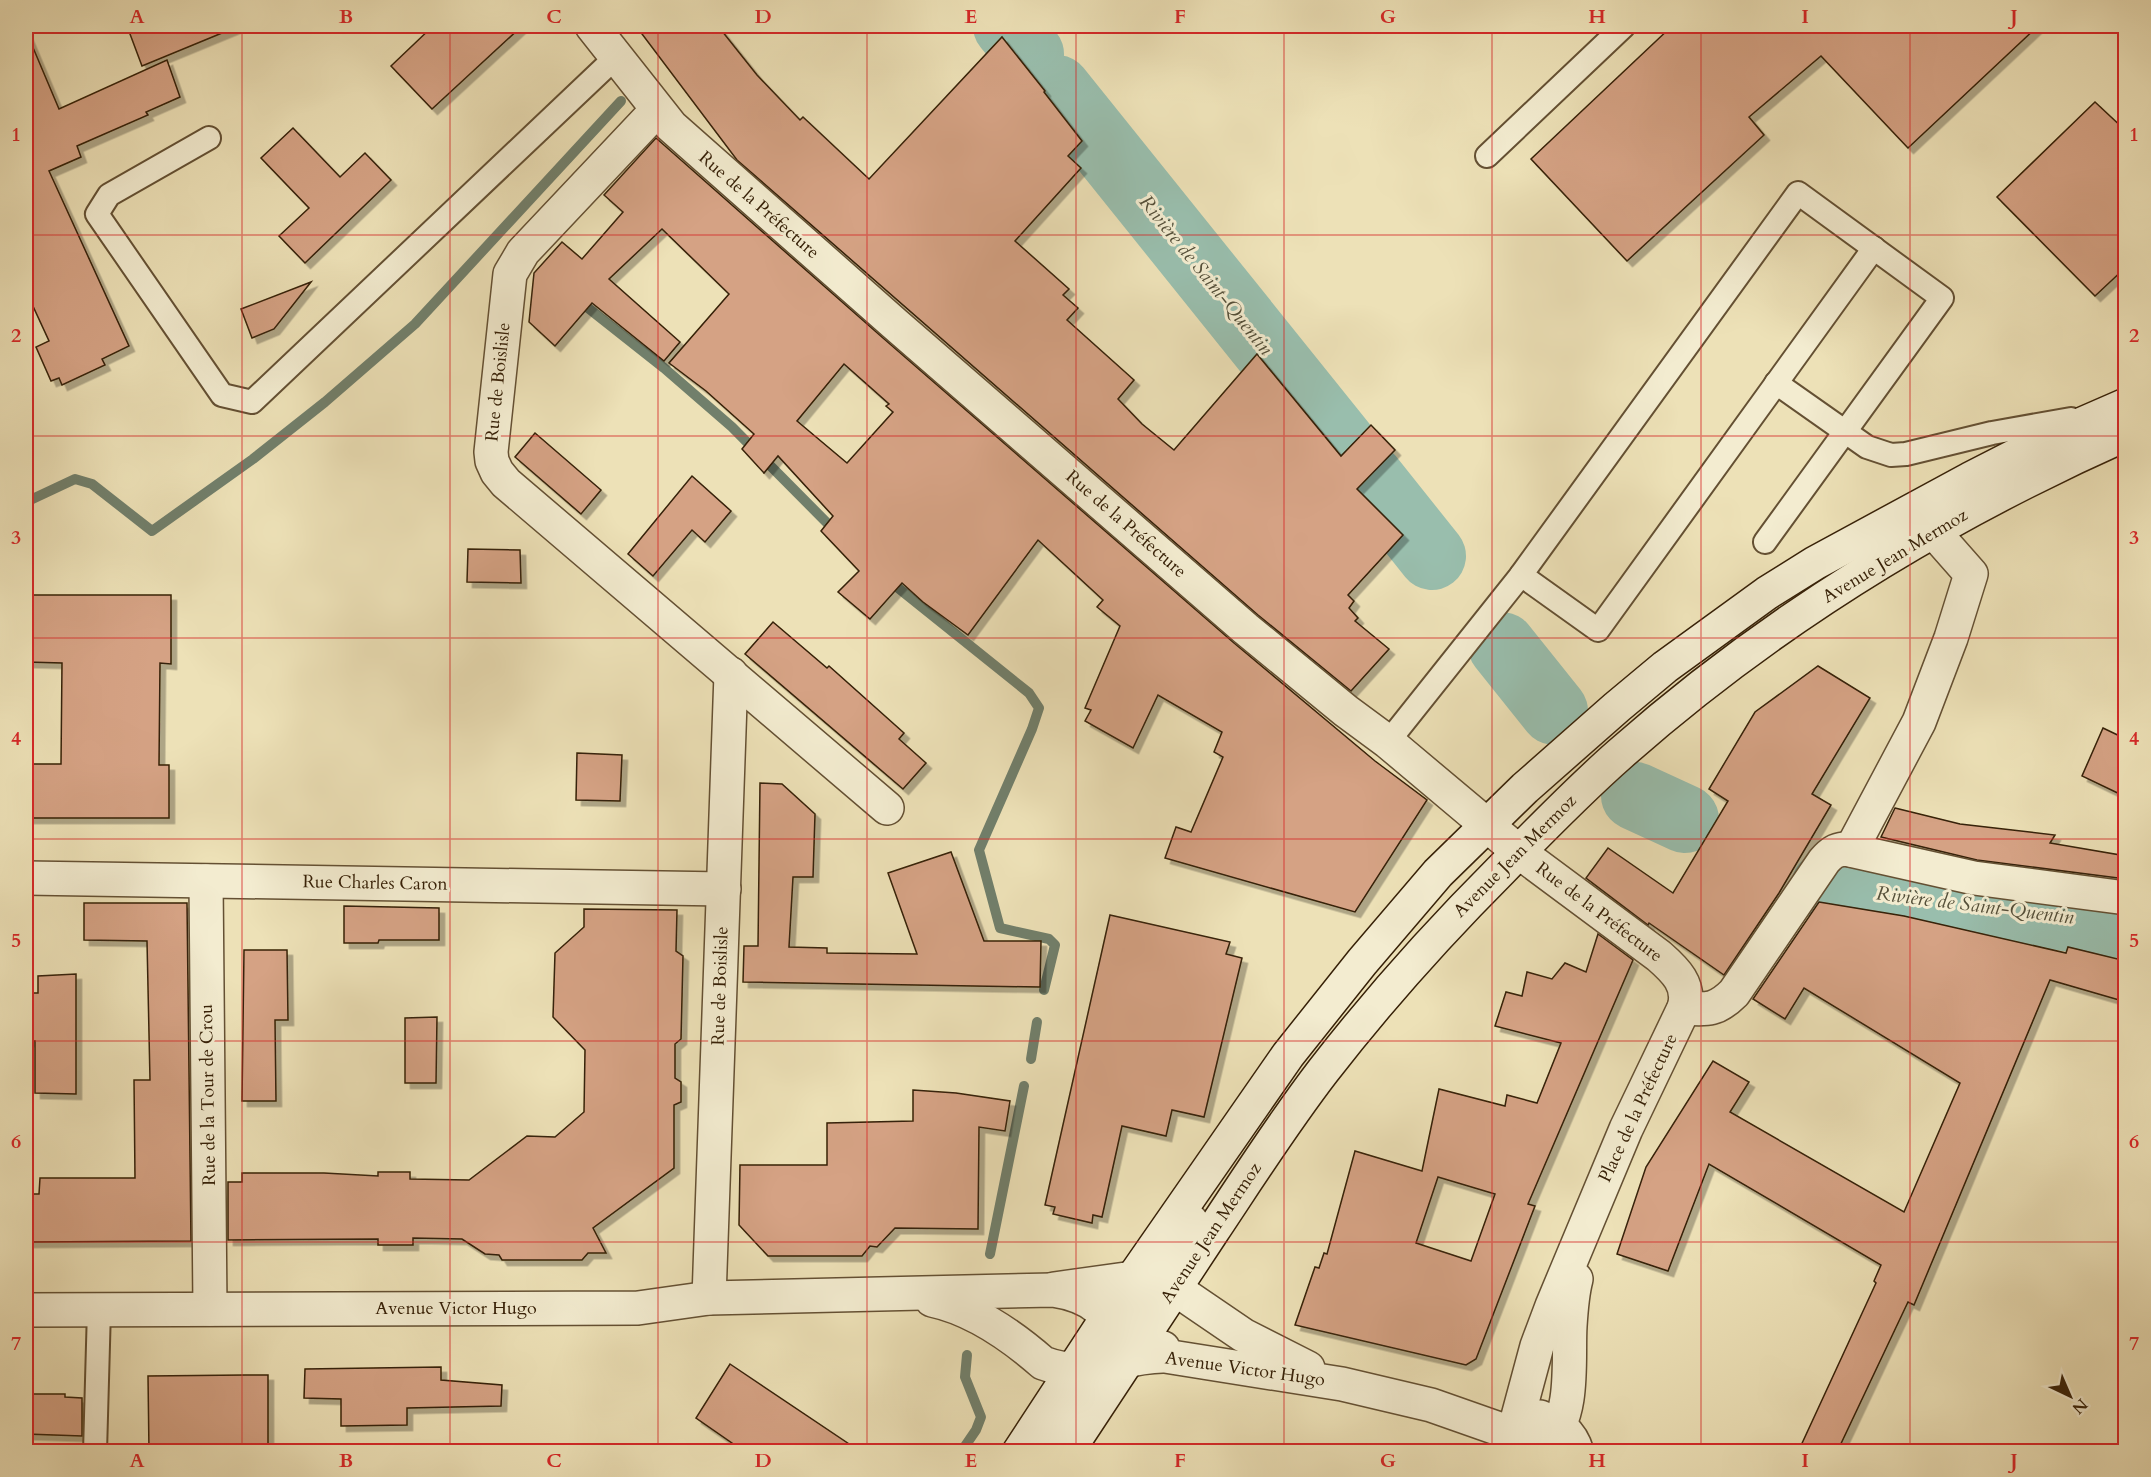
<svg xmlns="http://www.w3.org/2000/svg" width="2151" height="1477" viewBox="0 0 2151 1477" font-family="Cardo,serif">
	<defs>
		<filter id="shadow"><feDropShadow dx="5.5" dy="5.5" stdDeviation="0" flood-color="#0004"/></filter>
	</defs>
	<rect width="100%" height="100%" fill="#ede1b7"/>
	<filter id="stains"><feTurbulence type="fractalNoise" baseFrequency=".00333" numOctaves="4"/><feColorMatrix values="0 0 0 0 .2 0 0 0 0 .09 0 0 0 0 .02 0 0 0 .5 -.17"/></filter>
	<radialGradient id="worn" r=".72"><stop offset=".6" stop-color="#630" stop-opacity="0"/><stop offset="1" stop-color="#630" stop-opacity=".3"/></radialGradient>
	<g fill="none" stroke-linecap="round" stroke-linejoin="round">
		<g stroke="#717f6b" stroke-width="10">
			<polyline points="578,300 664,368 732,427 836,532"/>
			<polyline points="26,502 75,479 92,484 152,531 253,459 325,402 415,324 621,101"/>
			<polyline points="887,579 1029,693 1039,708 1032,729 979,850 1000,928 1049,939 1055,945 1044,990"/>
			<polyline points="1031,1059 1037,1022"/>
			<polyline points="990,1254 1024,1086"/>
			<polyline points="961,1452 976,1430 981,1417 965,1377 967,1355"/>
		</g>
		<g stroke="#99bead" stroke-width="68">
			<polyline points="1007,26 1030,54"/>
			<polyline points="1057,89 1355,460"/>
			<polyline points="1369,477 1432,556"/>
			<polyline points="1502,646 1554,711"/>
			<polyline points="1635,796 1685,819"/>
			<polyline points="1825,886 2126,925"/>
		</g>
	</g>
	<g fill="#d5a284" stroke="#362007" stroke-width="1.5" fill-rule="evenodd" filter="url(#shadow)">
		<polygon points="127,26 239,26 142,66"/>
		<polygon points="433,26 522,26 432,109 391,66"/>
		<polygon points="636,26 718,26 757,75 800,120 803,117 869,179 1002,37 1045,91 1044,92 1082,141 1068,156 1081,168 1015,241 1069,289 1063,295 1078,308 1067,320 1134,380 1118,399 1142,424 1174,450 1257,354 1341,456 1371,425 1395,450 1357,489 1403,535 1348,595 1354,601 1349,608 1358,618 1355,621 1389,649 1351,691 1258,615 737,160"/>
		<polygon points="1672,26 2038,26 1908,148 1821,56 1749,117 1764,135 1627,261 1531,159"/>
		<polygon points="26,31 59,109 167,60 180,97 146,112 148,115 77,146 81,157 49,171 129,346 102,359 105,365 62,385 59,378 51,381 36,347 49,341 26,291"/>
		<polygon points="2095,102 2126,131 2126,267 2095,296 1997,197"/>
		<polygon points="293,128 340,177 365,153 391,180 305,263 279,236 309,208 261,158"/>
		<path d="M656 138 883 338 1234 643 1375 761 1427 800 1355 912 1165 858 1176 827 1191 832 1223 757 1214 752 1222 732 1158 695 1133 748 1085 721 1091 710 1085 708 1120 626 1097 607 1103 600 1038 540 968 635 923 602 902 583 870 619 838 592 859 571 821 531 833 516 778 456 764 473 742 449 754 434 706 391 669 363 729 294 662 229 609 279 680 342 664 361 592 303 555 346 529 322 534 273 562 242 582 259 623 212 604 195ZM844 364 889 404 886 406 893 412 847 463 797 421Z"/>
		<polygon points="311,282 274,329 252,338 241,309"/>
		<polygon points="535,433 601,490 581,514 515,457"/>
		<polygon points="692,476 731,511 705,542 692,530 653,576 628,554"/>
		<polygon points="468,549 520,550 521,583 467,582"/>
		<polygon points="26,595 171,595 171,664 160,663 159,765 169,765 169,818 26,818 26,764 61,764 62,663 26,662"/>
		<polygon points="773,622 827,668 829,666 904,733 899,739 926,763 903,789 745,654"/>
		<polygon points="1818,666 1870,698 1812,794 1831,805 1779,893 1724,975 1649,923 1648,925 1586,878 1608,848 1673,893 1728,801 1709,789 1755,712"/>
		<polygon points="2103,728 2126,739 2126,797 2082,776"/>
		<polygon points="577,753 622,755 620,801 576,800"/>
		<polygon points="760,783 782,784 815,814 813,877 793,877 789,947 827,948 827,953 917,954 888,873 951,852 984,941 1041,941 1040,987 743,982 744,946 758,946"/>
		<polygon points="1895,808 1960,824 2055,835 2050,843 2126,856 2126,879 1977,860 1881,837"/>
		<polygon points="1819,902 1904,916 2066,953 2068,947 2126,961 2126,1002 2050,980 1914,1305 1908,1302 1837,1452 1798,1452 1876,1283 1874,1281 1881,1265 1709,1164 1668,1271 1617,1254 1646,1167 1713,1061 1749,1082 1730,1112 1904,1212 1960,1083 1804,988 1785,1019 1753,999"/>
		<polygon points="84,903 187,903 191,1241 26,1242 26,1194 39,1194 40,1178 135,1178 134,1080 150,1080 147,941 84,940"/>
		<polygon points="344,906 439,908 439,940 379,940 378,943 344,943"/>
		<polygon points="584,909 677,910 676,951 683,956 681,1039 675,1044 675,1078 681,1082 681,1102 674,1105 674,1168 593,1228 606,1253 588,1253 582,1260 502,1260 499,1255 485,1254 462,1239 413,1238 413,1245 378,1245 378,1239 228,1240 228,1182 242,1182 242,1173 324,1173 378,1176 378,1172 410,1172 410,1179 469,1180 527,1136 555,1137 584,1112 585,1050 553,1017 555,953 584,927"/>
		<polygon points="1110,915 1230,942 1226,954 1242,958 1204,1117 1172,1110 1166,1136 1122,1126 1102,1217 1093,1215 1092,1223 1053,1214 1055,1207 1045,1205"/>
		<path d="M1598 934 1633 960 1528 1204 1535 1206 1476 1359 1466 1365 1295 1325 1315 1267 1319 1268 1324 1253 1327 1254 1355 1151 1422 1171 1439 1089 1505 1106 1507 1095 1537 1103 1561 1043 1495 1026 1506 992 1522 996 1527 972 1552 979 1565 963 1586 972ZM1438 1177 1495 1194 1471 1261 1416 1243Z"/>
		<polygon points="244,950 287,950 288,1020 275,1020 276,1101 242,1101"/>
		<polygon points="76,974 76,1094 35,1093 35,1041 26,1041 26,993 38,993 38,976"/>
		<polygon points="437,1017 436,1083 405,1083 405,1018"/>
		<polygon points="913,1090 956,1093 1010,1101 1005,1131 979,1127 978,1229 895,1228 877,1247 870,1246 862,1256 768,1256 739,1225 740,1165 827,1165 827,1123 913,1121"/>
		<polygon points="730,1364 861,1452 745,1452 696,1418"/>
		<polygon points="441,1367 441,1380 502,1385 501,1406 407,1408 407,1425 341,1426 341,1399 304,1398 305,1369"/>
		<polygon points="245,1375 268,1375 268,1452 149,1452 148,1376"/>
		<polygon points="26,1394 65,1394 65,1397 82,1398 82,1436 26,1434"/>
	</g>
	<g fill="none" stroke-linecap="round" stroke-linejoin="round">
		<defs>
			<g id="service">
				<polyline points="209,138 109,195 97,214 222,395 252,402 616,57"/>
				<polyline points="1487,156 1624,26"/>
				<polyline points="1776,383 1867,447 1891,455 1906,454 1992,433 2071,419"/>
				<polyline points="1521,575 1598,630 1874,248"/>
				<polyline points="1388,742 1521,575 1798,193 1942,298 1765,542"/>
				<polyline points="95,1452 99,1309"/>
			</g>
			<g id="minor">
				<path d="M592 26 671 126 895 324 1246 629 1346 711 1388 742 1519 852 1659 956C1675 970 1691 985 1684 1008L1626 1129 1552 1306 1537 1346 1513 1435"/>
				<polyline points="657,110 523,252 510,274 491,452 492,461 497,472 506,483 887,808"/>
				<polyline points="1851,850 1919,722 1951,638 1971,574 1934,532"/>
				<polyline points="26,878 724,889"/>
				<polyline points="206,881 210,1309"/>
				<path d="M1684 1008C1708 1010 1717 1010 1734 993L1824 861C1831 853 1835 850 1845 849L1974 878 2126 898"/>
				<polyline points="1054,1289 1133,1278 1153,1279 1174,1288 1243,1335 1308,1368"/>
				<polyline points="709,1298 731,674"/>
				<path d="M932 1300C974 1309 1011 1335 1043 1363 1091 1381 1119 1355 1165 1356L1342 1384 1431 1405 1505 1431 1522 1441 1535 1452"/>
				<path d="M26 1310 638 1308 709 1298 1053 1290C1085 1295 1121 1312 1108 1350L1041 1452"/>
				<path d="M1163 1348C1153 1344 1141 1340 1136 1330 1126 1309 1178 1241 1191 1221"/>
				<path d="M1540 1417C1559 1424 1571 1432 1577 1452"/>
				<path d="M1533 1449C1538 1446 1545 1443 1549 1439 1575 1416 1568 1357 1570 1326 1571 1310 1572 1294 1576 1279"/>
			</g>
			<g id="secondary">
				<polyline points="1019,1452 1133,1278 1288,1055 1362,962 1438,873 1525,788 1617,707 1665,667 1767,593 1815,563 1970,479 2048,439 2126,405"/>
				<path d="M1067 1452C1115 1378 1164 1305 1212 1232 1248 1178 1283 1123 1323 1071 1378 1000 1438 933 1502 869 1540 830 1579 790 1620 754 1769 622 1944 515 2126 434"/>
			</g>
		</defs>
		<use href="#service" stroke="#645033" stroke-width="26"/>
		<use href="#minor" stroke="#645033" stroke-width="36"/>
		<use href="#secondary" stroke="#362007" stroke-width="36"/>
		<use href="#service" stroke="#f3ecd0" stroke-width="22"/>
		<use href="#minor" stroke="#f3ecd0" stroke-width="33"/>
		<use href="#secondary" stroke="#f3ecd0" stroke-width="33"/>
	</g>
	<path fill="none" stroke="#d62828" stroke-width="1.5" stroke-opacity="0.55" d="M242 26V1452M450 26V1452M658 26V1452M867 26V1452M1076 26V1452M1284 26V1452M1492 26V1452M1701 26V1452M1910 26V1452M26 235H2126M26 436H2126M26 638H2126M26 839H2126M26 1041H2126M26 1242H2126"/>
	<g text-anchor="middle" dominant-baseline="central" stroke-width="6" stroke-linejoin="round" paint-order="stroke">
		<g font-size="18" fill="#362007" stroke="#f3ecd0">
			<text transform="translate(759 205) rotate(41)">Rue de la Préfecture</text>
			<text transform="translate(498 382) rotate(-84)">Rue de Boislisle</text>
			<text transform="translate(1126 524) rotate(41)">Rue de la Préfecture</text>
			<text transform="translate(1895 556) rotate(-31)">Avenue Jean Mermoz</text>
			<text transform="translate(1515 856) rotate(-45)">Avenue Jean Mermoz</text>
			<text transform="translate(375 883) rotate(1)">Rue Charles Caron</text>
			<text transform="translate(1599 912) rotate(37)">Rue de la Préfecture</text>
			<text transform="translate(720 986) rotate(-88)">Rue de Boislisle</text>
			<text transform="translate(208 1095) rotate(-91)">Rue de la Tour de Crou</text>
			<text transform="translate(1638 1108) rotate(-65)">Place de la Préfecture</text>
			<text transform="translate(1211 1233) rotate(-56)">Avenue Jean Mermoz</text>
			<text x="456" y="1308">Avenue Victor Hugo</text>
			<text transform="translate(1245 1369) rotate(8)">Avenue Victor Hugo</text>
		</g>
		<g font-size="20" font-style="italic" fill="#544f39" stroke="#f3ecd0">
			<text transform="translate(1206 275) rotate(51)">Rivière de Saint-Quentin</text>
			<text transform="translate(1975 905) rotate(7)">Rivière de Saint-Quentin</text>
		</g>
	</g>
	<rect width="2151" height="1477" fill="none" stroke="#ede1b7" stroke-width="66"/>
	<g transform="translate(2070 1396) rotate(136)" stroke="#f3ecd0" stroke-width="4.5" paint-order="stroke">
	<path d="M0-4.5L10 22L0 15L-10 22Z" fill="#362007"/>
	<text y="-9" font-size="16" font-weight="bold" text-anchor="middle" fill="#362007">N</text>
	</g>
	<rect x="33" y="33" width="2085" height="1411" fill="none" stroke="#d62828" stroke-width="2"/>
	<g font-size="20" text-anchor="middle" font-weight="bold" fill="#d62828">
		<text x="137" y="23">A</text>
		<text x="346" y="23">B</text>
		<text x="554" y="23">C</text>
		<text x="763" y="23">D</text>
		<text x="971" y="23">E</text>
		<text x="1180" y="23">F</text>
		<text x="1388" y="23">G</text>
		<text x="1597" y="23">H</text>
		<text x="1805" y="23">I</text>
		<text x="2014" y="23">J</text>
		<text x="16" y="141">1</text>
		<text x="2134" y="141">1</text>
		<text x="16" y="342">2</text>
		<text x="2134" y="342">2</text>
		<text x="16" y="544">3</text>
		<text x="2134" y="544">3</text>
		<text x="16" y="745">4</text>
		<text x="2134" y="745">4</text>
		<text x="16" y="947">5</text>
		<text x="2134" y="947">5</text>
		<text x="16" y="1148">6</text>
		<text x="2134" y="1148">6</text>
		<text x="16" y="1350">7</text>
		<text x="2134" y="1350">7</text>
		<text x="137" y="1467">A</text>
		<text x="346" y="1467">B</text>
		<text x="554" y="1467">C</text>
		<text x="763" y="1467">D</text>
		<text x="971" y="1467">E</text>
		<text x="1180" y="1467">F</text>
		<text x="1388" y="1467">G</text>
		<text x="1597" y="1467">H</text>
		<text x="1805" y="1467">I</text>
		<text x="2014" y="1467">J</text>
	</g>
	<rect width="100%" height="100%" filter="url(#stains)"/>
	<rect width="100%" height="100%" fill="url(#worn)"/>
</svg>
